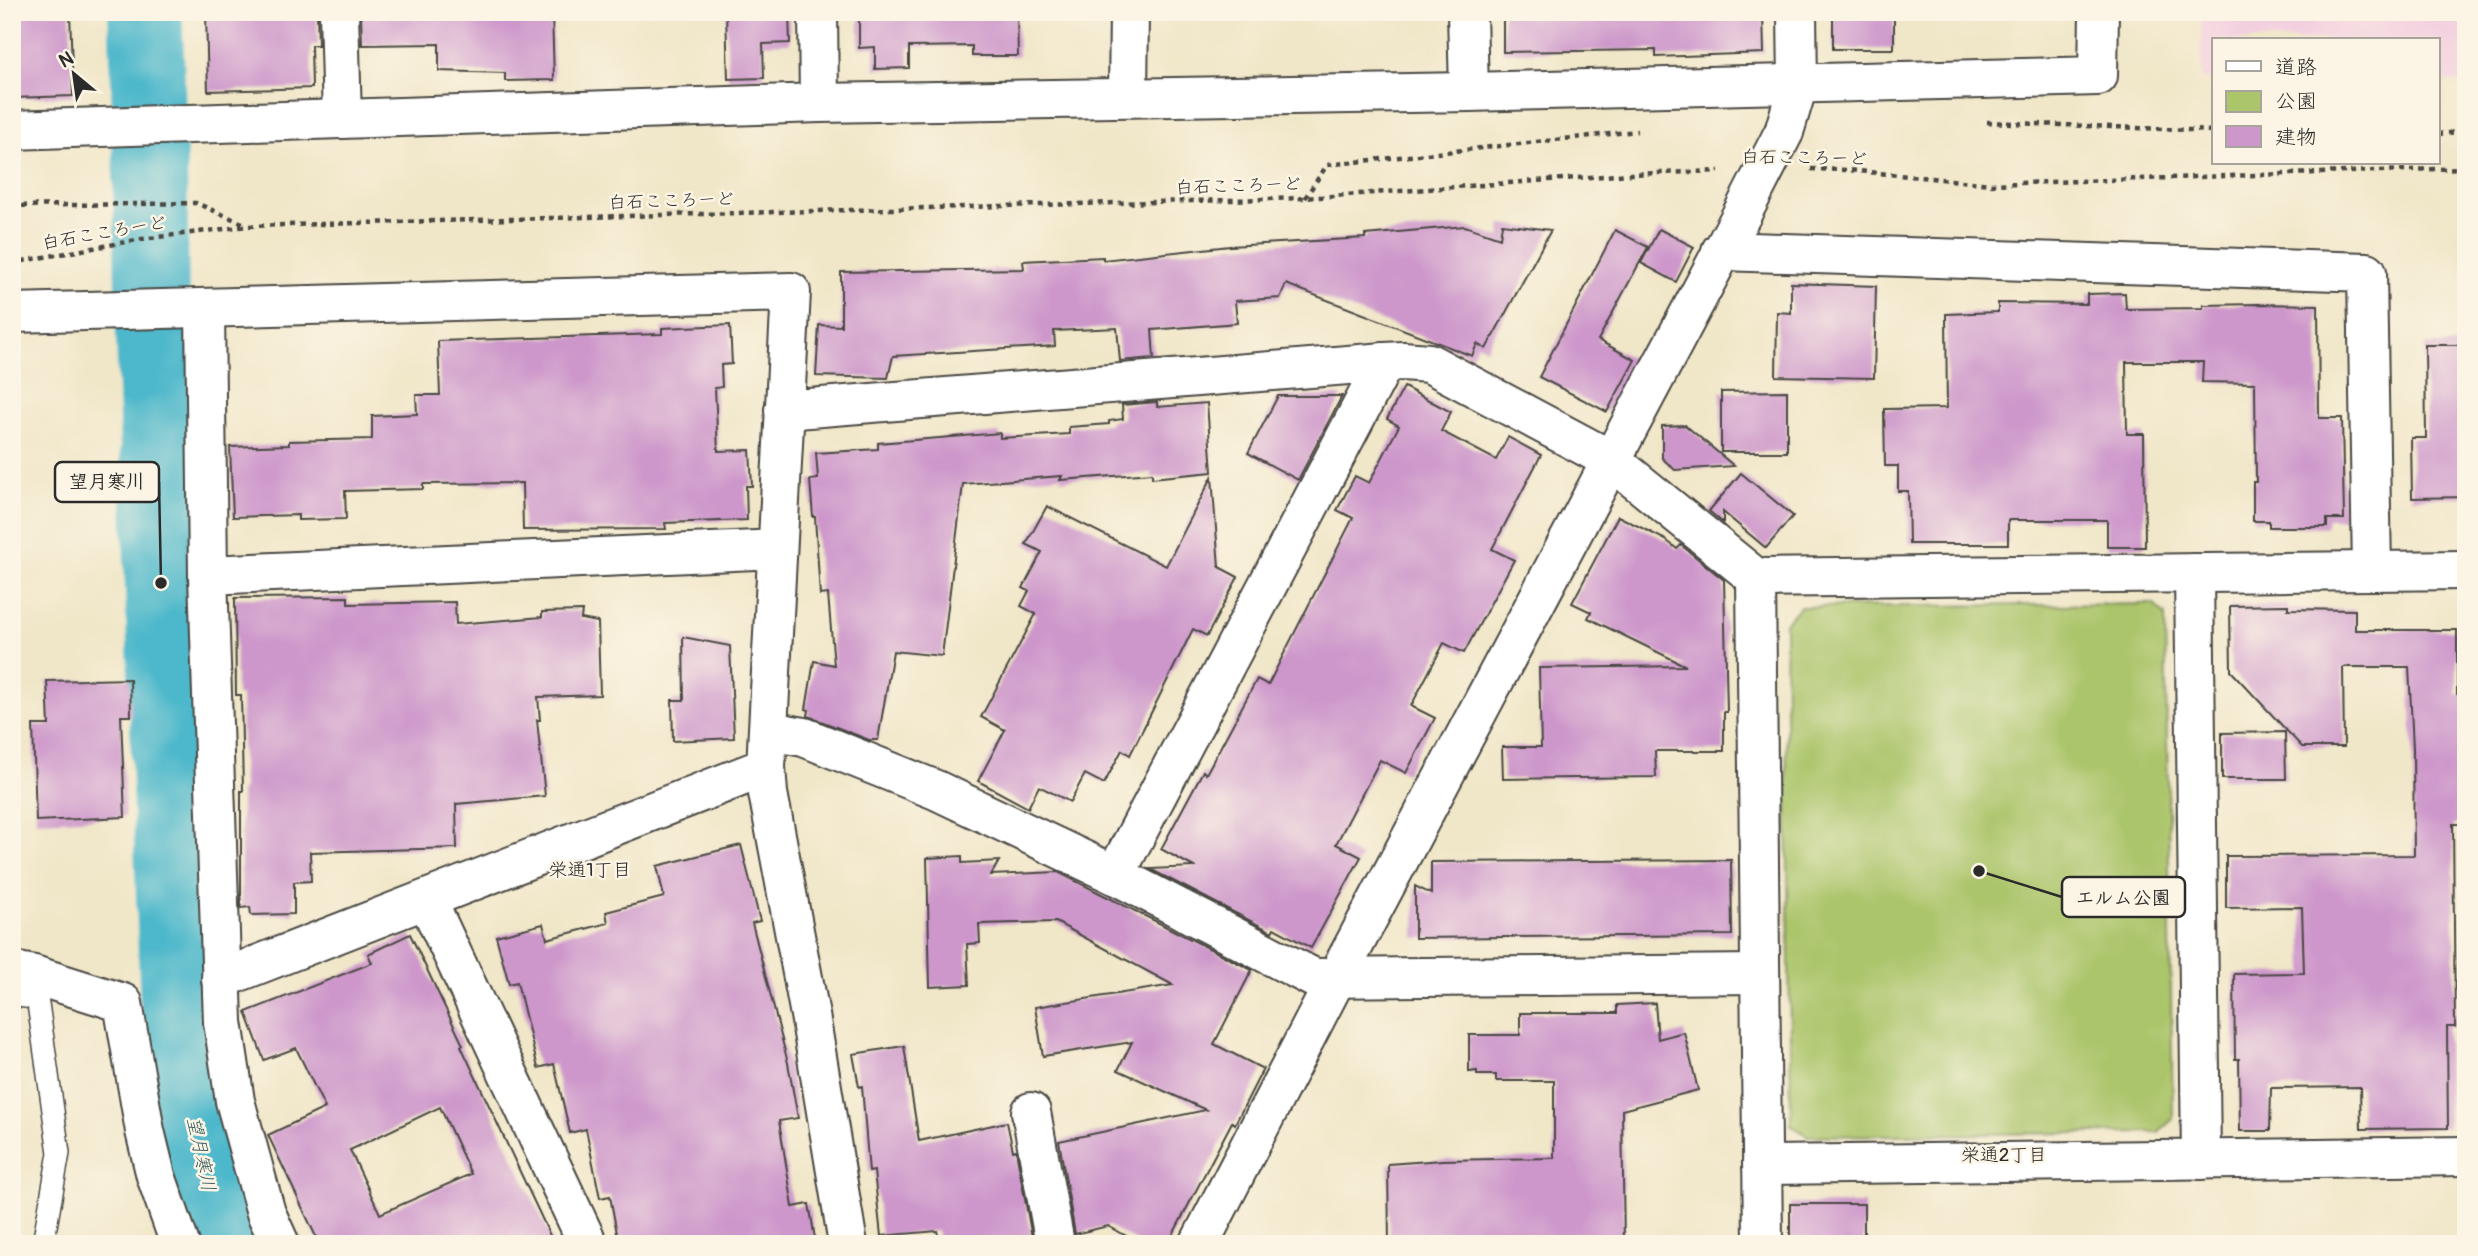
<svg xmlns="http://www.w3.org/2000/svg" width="2478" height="1256" viewBox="0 0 2478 1256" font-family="Pangolin,'Klee One',sans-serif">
	<rect width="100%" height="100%" fill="#fcf5e5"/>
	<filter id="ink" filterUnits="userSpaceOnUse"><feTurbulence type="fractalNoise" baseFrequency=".0143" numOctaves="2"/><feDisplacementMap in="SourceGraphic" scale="14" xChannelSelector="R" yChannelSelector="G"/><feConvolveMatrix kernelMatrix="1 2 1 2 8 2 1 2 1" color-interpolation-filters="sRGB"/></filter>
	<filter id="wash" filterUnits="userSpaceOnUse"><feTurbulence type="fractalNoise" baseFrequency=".00686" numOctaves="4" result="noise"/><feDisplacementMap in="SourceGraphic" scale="28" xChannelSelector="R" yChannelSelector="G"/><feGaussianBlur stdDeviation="1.57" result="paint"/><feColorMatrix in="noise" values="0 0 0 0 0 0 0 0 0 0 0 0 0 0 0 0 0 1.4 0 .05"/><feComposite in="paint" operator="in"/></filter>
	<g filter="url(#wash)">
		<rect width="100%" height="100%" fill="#f0e6c8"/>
		<polygon fill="#f3cfdf" points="2201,12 2466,12 2466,81 2438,81 2438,40 2214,40 2214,79 2202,79"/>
		<polygon fill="#abc56b" stroke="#6b784b" stroke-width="2" points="2153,604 2165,615 2173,1119 2158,1132 1808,1136 1791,1125 1785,623 1800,607"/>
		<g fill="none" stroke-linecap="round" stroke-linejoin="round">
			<path stroke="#4db8cb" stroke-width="74" d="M145 12C151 120 150 227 153 335 160 569 169 803 178 1038L189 1111 208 1191 228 1244"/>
		</g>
		<g id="blocks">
			<g fill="#cd97cb" fill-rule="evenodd">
				<polygon points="12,12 70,12 73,96 12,98"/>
				<polygon points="206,12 317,12 318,45 311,45 312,88 208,91"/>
				<polygon points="361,12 552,12 554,80 505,81 505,73 439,71 439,44 362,45"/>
				<polygon points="726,12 789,12 790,43 763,44 764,78 728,79"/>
				<polygon points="859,12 1017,12 1018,56 972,56 972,46 909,47 909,68 875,69 875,47 859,48"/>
				<polygon points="1503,12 1763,12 1764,53 1656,57 1656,50 1503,52"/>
				<rect x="1833" y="12" width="61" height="37"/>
				<polygon points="1502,224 1551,230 1486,349 1477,344 1472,356 1286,284 1280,298 1235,301 1237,323 1152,330 1154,358 1120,361 1117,328 1054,331 1055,346 893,356 888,378 816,376 819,325 841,326 841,272 1024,269 1023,261 1103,257 1103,260 1230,246 1365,238 1365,235 1465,226 1500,238"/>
				<polygon points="1659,229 1694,247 1676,282 1641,263"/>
				<polygon points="1615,230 1648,247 1598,340 1635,360 1607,412 1539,377"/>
				<polygon points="1791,283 1876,286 1874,378 1776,376 1777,312 1791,313"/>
				<polygon points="2125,293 2126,309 2203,308 2203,305 2259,304 2318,305 2319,418 2342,418 2344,519 2327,519 2327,527 2269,527 2269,521 2253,521 2253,482 2256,482 2255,383 2202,382 2203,362 2126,362 2127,434 2144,434 2145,547 2107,547 2107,520 2008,520 2008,544 1909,544 1908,491 1898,491 1898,466 1885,466 1884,409 1947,408 1946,314 1998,312 1998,303 2087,304 2087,294"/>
				<polygon points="730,325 732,364 721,365 722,387 715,388 718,451 750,450 752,486 746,486 747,520 665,523 666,529 523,530 522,483 423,484 423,489 345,491 346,519 298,520 298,515 233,517 230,447 289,445 289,441 372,439 372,416 417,414 416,395 440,395 438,341 662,334 662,328"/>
				<polygon points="2425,345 2466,345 2466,497 2412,498 2411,438 2426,438"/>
				<polygon points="1404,387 1451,412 1441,431 1496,460 1508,437 1541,455 1492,549 1514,560 1464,653 1444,643 1411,706 1435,718 1406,773 1380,760 1336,844 1361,857 1311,948 1274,928 1272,932 1150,869 1194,867 1161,849 1203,771 1206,774 1257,679 1268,685 1353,518 1337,510 1355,476 1369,483 1399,426 1387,419"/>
				<polygon points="1787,391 1787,452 1721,452 1721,392"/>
				<polygon points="1278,396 1342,396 1298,480 1248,453"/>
				<polygon points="1157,402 1157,407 1207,403 1212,472 1152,478 1152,473 1060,480 1062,476 963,484 942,656 893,651 878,740 869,740 808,716 809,710 806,709 814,661 834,665 828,594 820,595 815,517 813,517 810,480 818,479 816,453 878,449 878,443 1000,433 1000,438 1069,434 1069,427 1109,424 1109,421 1123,419 1122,405"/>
				<polygon points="1685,425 1734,466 1675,470 1662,458 1662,426"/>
				<polygon points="1741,473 1793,516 1766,548 1723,512 1723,523 1709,511"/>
				<polygon points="1212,477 1219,567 1238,577 1207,636 1193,629 1130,755 1122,750 1104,784 1085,774 1070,802 1039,786 1028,808 978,781 1005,730 981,717 1036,614 1021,606 1029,591 1023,588 1042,552 1026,544 1047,506 1166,566"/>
				<polygon points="1618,516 1666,540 1677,549 1681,545 1724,580 1727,712 1724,712 1724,751 1655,751 1656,777 1503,779 1502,747 1541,747 1539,668 1686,666 1588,618 1591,612 1572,603"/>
				<polygon points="348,597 348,604 455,602 456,624 542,617 542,612 582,611 581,619 598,622 600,695 538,697 540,720 537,720 545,796 456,804 457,848 310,852 311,881 294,882 294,914 251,915 250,907 241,908 241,791 243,791 241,695 236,695 235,598"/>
				<polygon points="2288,605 2288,609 2355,610 2355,630 2457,630 2457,694 2466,694 2466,824 2453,824 2455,1027 2447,1027 2448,1128 2361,1129 2360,1087 2271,1088 2270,1131 2240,1131 2239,1059 2235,1059 2234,974 2304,973 2302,907 2226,908 2226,856 2414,855 2413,748 2409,667 2343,667 2344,747 2302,747 2231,671 2230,606"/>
				<polygon points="683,637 730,646 734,738 673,741 672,700 684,700"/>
				<polygon points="130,679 131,716 121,716 125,817 36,821 33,725 49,725 47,681"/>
				<polygon points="2285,732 2286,779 2222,779 2222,733"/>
				<polygon points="741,845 760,921 752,923 788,1063 798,1118 779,1121 793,1207 809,1204 816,1244 619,1244 610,1196 600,1198 586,1129 570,1133 554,1064 538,1068 517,982 509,984 496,936 543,924 547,939 608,923 606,912 664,897 657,866"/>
				<polygon points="962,856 962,863 999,861 991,875 1058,872 1252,970 1214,1044 1263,1069 1235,1124 1232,1122 1168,1244 1141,1244 1108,1226 1075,1234 1059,1141 1206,1110 1118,1070 1132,1042 1043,1056 1035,1007 1173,985 1056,922 979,924 980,943 967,944 969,985 930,987 927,858"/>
				<polygon points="1731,860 1732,935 1415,938 1415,886 1431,894 1431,862"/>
				<path d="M410 934 463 1045 461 1046 554 1244H312L318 1241 268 1135 325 1108 296 1048 264 1060 246 1012 372 963 368 954ZM440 1107 471 1174 380 1214 350 1150Z"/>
				<polygon points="1655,1003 1658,1039 1684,1032 1698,1090 1622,1110 1624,1244 1389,1244 1388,1164 1443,1160 1554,1158 1554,1081 1496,1081 1496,1075 1477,1075 1477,1071 1469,1072 1469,1035 1520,1035 1520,1013 1617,1013 1617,1005"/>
				<polygon points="904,1046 919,1141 1007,1122 1013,1151 1016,1150 1033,1243 941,1244 937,1231 881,1236 874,1171 869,1172 862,1086 859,1087 853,1054"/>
				<rect x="1790" y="1204" width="74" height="40"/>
			</g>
		</g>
	</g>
	<g filter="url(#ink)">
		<use href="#blocks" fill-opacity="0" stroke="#494743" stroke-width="2"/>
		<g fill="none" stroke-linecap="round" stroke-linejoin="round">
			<defs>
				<g id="service">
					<polyline points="34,975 59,1153 43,1244"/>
					<polyline points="12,995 37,999"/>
				</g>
				<g id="minor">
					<polyline points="339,12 342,119"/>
					<polyline points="818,12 819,103"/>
					<polyline points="1467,12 1469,92"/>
					<polyline points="1128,96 1129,12"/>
					<polyline points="12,130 819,103 1469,92 2098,76 2099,12"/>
					<polyline points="1784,132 1798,85 1797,12"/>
					<polyline points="1721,251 2367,272 2372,571"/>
					<polyline points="205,308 208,575 223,1022 235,1101 266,1213 280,1244"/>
					<polyline points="12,313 791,292 766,767 768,793 810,1015 848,1244"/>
					<polyline points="1385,362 1403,361 1429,363 1611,460 1756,578 2466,570"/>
					<polyline points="784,410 1385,362 1115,875"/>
					<polyline points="2194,573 2201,1160"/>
					<polyline points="208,575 776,549"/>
					<polyline points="1756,578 1763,1244"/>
					<polyline points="769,731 804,737 936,790 1115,875 1314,978 1760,974"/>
					<polyline points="427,900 588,1244"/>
					<polyline points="12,971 34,975 123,1003 145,1131 156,1176 180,1244"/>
					<polyline points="221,979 766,767"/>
					<polyline points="1031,1112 1055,1244"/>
					<polyline points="1762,1165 2466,1156"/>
					<polyline points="1199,1244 1336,979 1742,214"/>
				</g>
			</defs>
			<use href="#service" stroke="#494743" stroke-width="24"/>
			<use href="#minor" stroke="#494743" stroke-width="42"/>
			<g stroke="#494743" stroke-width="4.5" stroke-dasharray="5 5" stroke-linecap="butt">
				<polyline points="1987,122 2214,131"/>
				<polyline points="2438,134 2466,131"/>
				<polyline points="1811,169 1848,170 1991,184 2466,168"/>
				<polyline points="1305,198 1327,165 1637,131"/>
				<polyline points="12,206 196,203 247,225"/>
				<polyline points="12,263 142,239 248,226 1305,198 1631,174 1719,171"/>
			</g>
			<use href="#service" stroke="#fff" stroke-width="21"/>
			<use href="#minor" stroke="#fff" stroke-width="38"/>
			<defs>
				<polyline id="minor-bridge" points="1742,214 1784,132"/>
			</defs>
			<use href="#minor-bridge" stroke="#494743" stroke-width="42" stroke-linecap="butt"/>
			<use href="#minor-bridge" stroke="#fff" stroke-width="38"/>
		</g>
	</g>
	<g text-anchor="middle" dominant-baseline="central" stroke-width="5" stroke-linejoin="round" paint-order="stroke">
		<g font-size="18" fill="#2b2b2b" stroke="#fcf5e5">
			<text transform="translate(1804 158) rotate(1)">白石こころーど</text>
			<text transform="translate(1238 186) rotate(-2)">白石こころーど</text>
			<text transform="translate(671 201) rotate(-2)">白石こころーど</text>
			<text transform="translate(104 233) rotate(-10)">白石こころーど</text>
		</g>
		<g font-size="19" fill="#2b2b2b" stroke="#fcf5e5">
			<text x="590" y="870">栄通1丁目</text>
			<text x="2004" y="1155">栄通2丁目</text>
		</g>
		<g font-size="19" font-style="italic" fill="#375c63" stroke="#fcf5e5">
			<text transform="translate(201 1154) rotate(78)">望月寒川</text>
		</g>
	</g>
	<path fill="none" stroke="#2b2b2b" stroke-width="2.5" d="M161 583L159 482M1979 871L2062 897"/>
	<g fill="#2b2b2b" stroke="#fcf5e5" stroke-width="2.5">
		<circle cx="161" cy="583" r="7"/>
		<circle cx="1979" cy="871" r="7"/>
	</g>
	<g fill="#fcf5e5" stroke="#2b2b2b" stroke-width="2.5">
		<rect x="55" y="462" width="104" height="40" rx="7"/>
		<rect x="2062" y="877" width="123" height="40" rx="7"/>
	</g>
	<g font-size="19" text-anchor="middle" font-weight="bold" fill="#2b2b2b">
		<text x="107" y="488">望月寒川</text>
		<text x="2123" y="904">エルム公園</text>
	</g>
	<rect width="2478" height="1256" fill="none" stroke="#fcf5e5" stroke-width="42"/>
	<rect x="2212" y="38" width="228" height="126" fill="#fcf5e5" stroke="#a8a49b" stroke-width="2"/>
	<rect x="2226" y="61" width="35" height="10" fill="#ffffff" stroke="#a8a49b" stroke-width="2"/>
	<text x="2275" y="74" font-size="21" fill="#2b2b2b">道路</text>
	<rect x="2226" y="91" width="35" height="21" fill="#abc56b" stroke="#a8a49b" stroke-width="2"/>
	<text x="2275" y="108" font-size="21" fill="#2b2b2b">公園</text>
	<rect x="2226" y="126" width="35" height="21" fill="#cd97cb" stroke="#a8a49b" stroke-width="2"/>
	<text x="2275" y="144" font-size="21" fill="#2b2b2b">建物</text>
	<g transform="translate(74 74) rotate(331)" stroke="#fcf5e5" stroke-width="5" paint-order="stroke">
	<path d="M0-5L12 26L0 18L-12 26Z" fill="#2b2b2b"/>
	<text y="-10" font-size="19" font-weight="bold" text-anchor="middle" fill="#2b2b2b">N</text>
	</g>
</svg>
